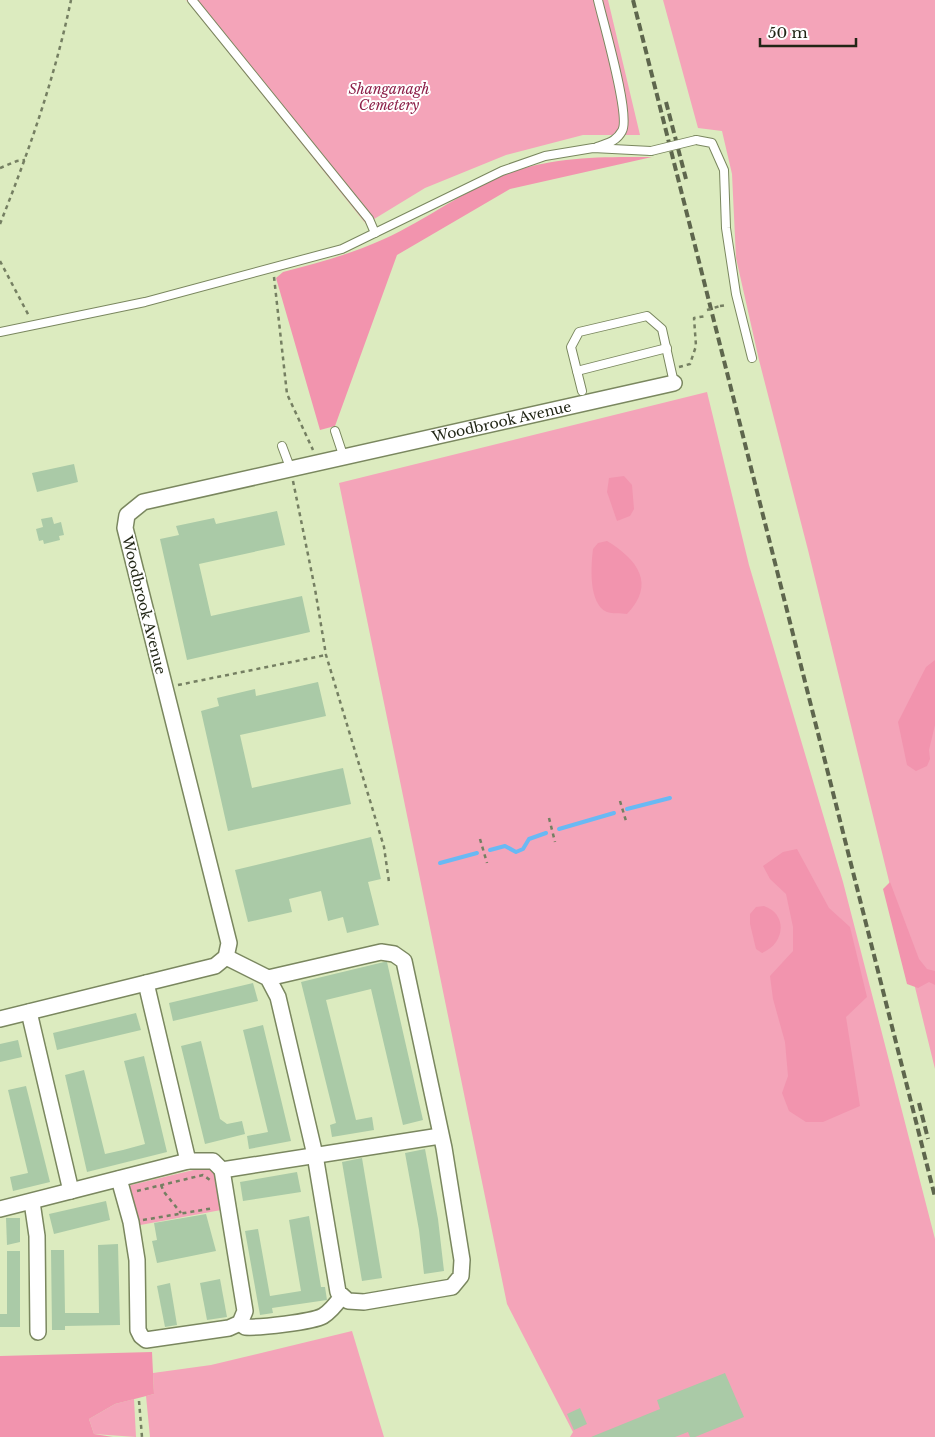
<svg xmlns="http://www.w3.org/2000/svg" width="935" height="1437" viewBox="0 0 935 1437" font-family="'Libre Baskerville',serif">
	<rect width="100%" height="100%" fill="#dcebbf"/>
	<g fill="#f4a4b9">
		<polygon points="186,0 608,0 640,135 583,135 506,155 425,188 366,224"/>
		<polygon points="663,0 935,0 935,1069 808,550 759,360 736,258 732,174 722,131 698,128"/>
		<polygon points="707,392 749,565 843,882 935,1239 935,1437 570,1437 573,1432 507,1304 339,483"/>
		<polygon points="206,1167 212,1167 216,1172 221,1210 135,1226 128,1188 131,1185"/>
		<polygon points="352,1331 384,1437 150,1437 146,1396 154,1394 153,1373 211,1365"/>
		<polygon points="134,1399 136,1437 94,1434 89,1419 115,1404"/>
	</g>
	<g fill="#f294ae">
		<path d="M652 157 510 189 397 255 335 426 320 430 276 278 283 272C318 263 351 254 384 239 426 220 469 187 512 172 558 156 605 157 652 157Z"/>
		<polygon points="624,476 632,485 634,509 630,516 617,521 607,492 609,478"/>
		<path d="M607 541C638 560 656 584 627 614 621 613 612 614 607 612 588 604 591 565 593 549L598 543Z"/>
		<polygon points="935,660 935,725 929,750 930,759 927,766 916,771 907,765 898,722 926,667"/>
		<polygon points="797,849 829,908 850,927 867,997 846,1017 860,1106 823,1122 806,1122 789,1111 782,1093 788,1076 785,1042 773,999 770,976 793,951 793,927 786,894 770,879 763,866 783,852"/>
		<polygon points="890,882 919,959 927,969 935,971 935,985 929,982 918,988 907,984 883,889"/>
		<path d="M764 906C788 914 785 944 762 953L756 949 750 924V914L756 907Z"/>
		<polygon points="152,1352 154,1394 115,1404 89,1419 94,1434 113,1437 0,1437 0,1356"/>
	</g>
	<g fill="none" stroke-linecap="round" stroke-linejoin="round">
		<g stroke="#69b9f4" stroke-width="4">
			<polyline points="627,809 670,798"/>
			<polyline points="559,829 614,813"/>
			<polyline points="490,850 505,846 516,852 523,849 529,839 546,833"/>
			<polyline points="440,863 477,853"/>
		</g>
	</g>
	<g fill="#aacaa7">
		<polygon points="74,464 78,482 37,492 32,473"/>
		<polygon points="277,511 285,545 199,564 211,616 302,596 310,632 187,660 160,539 179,535 176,526 214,518 216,524"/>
		<polygon points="52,517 54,524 61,522 64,535 59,536 60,540 44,544 43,540 39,541 36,529 43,527 41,519"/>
		<polygon points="318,682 326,716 240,735 252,788 343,768 351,804 228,831 201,711 219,706 217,698 255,689 256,696"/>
		<polygon points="371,837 381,879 368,882 379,925 347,933 343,917 328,921 321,891 289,899 292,912 248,922 235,870"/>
		<polygon points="384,962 387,962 423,1120 403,1125 371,989 326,1000 356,1120 372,1117 374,1130 332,1137 330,1125 336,1123 301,982"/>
		<polygon points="253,983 258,1001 173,1021 169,1003"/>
		<polygon points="136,1013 141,1030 57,1050 53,1033"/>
		<polygon points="263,1025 291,1141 249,1149 247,1136 268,1132 243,1030"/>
		<polygon points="18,1040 22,1057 0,1062 0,1044"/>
		<polygon points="201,1041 220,1119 227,1124 242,1121 245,1134 205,1144 181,1046"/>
		<polygon points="144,1056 167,1152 87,1172 65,1075 84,1070 105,1154 123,1150 145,1144 124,1061"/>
		<polygon points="26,1086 50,1182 13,1191 10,1177 28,1173 8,1090"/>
		<polygon points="425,1149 438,1219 444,1271 424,1274 419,1230 405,1153"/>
		<polygon points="362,1158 382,1278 362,1281 342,1162"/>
		<polygon points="297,1172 301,1192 243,1201 240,1182"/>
		<polygon points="106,1201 110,1220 54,1234 49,1214"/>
		<polygon points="206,1214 216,1251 157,1263 152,1241 157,1240 154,1223"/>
		<polygon points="309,1216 321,1287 325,1287 327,1300 272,1308 273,1313 260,1315 245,1231 258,1229 270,1296 301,1291 289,1220"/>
		<polygon points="6,1218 20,1218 20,1242 7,1245"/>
		<polygon points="118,1244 120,1325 65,1326 65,1330 52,1330 51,1250 64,1250 65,1313 99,1313 98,1245"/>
		<polygon points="7,1251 20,1251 20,1327 0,1327 0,1314 7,1314"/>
		<polygon points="220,1279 227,1317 207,1320 200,1283"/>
		<polygon points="170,1283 177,1325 165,1327 157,1286"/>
		<polygon points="725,1373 744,1417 695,1437 690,1437 688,1432 675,1437 591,1437 660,1409 657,1400"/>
		<polygon points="580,1408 587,1424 574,1430 567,1414"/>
	</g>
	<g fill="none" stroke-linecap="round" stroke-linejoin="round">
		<defs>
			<g id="service">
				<polyline points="192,0 369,219 375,233"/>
				<polyline points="696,140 712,143 724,170 726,228 736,294 752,358"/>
				<path d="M597 147C607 143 616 142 622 131 631 116 603 22 598 0"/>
				<polyline points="0,332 145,302 342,249 502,171 545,156 593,148 651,151"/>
				<polyline points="577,371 667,348"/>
				<polyline points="582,391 571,347 579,332 647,316 662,329 674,383"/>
				<polyline points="335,431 344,458"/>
				<polyline points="282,446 291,470"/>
			</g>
			<g id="minor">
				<polyline points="226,957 268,978 278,997 315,1155 338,1292 348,1301 364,1302 452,1287 461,1276 462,1260 444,1148 404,961 394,954 381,952 268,978"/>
				<polyline points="146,983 188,1161"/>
				<polyline points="29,1012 71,1191"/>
				<path id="s1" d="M0 1019 215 966 226 957 229 943 125 528 127 515 143 502 674 383"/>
				<polyline points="119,1179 131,1222 137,1260 138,1330 141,1336 146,1340 229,1328 240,1323 245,1311 222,1170"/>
				<polyline points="32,1202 37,1236 38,1332"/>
				<polyline points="0,1209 188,1161 213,1161 222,1170 440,1136"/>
				<path d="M240 1323 245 1327C259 1328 312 1322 323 1316 331 1311 337 1303 342 1296"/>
			</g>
		</defs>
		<use href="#service" stroke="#7a875f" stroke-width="10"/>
		<use href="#minor" stroke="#7a875f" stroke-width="18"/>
		<g stroke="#757f62" stroke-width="2.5" stroke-dasharray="4 4" stroke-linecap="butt">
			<polyline points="0,168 17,161 25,160"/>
			<path d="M0 224C29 151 55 77 71 0"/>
			<polyline points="0,261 29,316"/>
			<polyline points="274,277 287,394 313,450"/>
			<polyline points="720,306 727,305"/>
			<polyline points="679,367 690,364 696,346 694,318 706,316"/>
			<polyline points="293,481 315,589 326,655 384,847 389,882"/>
			<polyline points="178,685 326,655"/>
			<polyline points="620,801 626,821"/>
			<polyline points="549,818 555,842"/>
			<polyline points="480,839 487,863"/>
			<polyline points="161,1185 164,1192 181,1213"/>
			<polyline points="137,1191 203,1175 210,1180"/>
			<polyline points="143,1220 214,1208"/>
			<polyline points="139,1401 142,1437"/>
		</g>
		<use href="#service" stroke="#fff" stroke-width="8"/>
		<use href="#minor" stroke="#fff" stroke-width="15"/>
		<g stroke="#5e664d" stroke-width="4" stroke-dasharray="8 4" stroke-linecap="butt">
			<polyline points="633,0 935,1197"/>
			<polyline points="666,102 686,179"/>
			<polyline points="919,1103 928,1139"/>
		</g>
		<defs>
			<polyline id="service-bridge" points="651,151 696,140"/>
		</defs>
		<use href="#service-bridge" stroke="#7a875f" stroke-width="10" stroke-linecap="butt"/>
		<polyline stroke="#757f62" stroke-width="2.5" stroke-dasharray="4 4" stroke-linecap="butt" points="707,310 720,306"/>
		<use href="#service-bridge" stroke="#fff" stroke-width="8"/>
	</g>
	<g text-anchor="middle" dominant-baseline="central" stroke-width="4" stroke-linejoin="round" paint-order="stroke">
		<g font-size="14" font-style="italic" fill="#8d214a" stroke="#fff">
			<text x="389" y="89">Shanganagh<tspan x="389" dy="16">Cemetery</tspan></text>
		</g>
		<g font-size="14" fill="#212616" stroke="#fff">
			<text stroke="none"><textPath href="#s1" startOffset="1079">Woodbrook Avenue</textPath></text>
			<text transform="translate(144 605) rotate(76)">Woodbrook Avenue</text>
		</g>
	</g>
	<path d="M760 38v8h96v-8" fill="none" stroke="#212616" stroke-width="2.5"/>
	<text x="768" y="38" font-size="15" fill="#212616" stroke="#ffffff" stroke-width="4" paint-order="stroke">50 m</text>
</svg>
